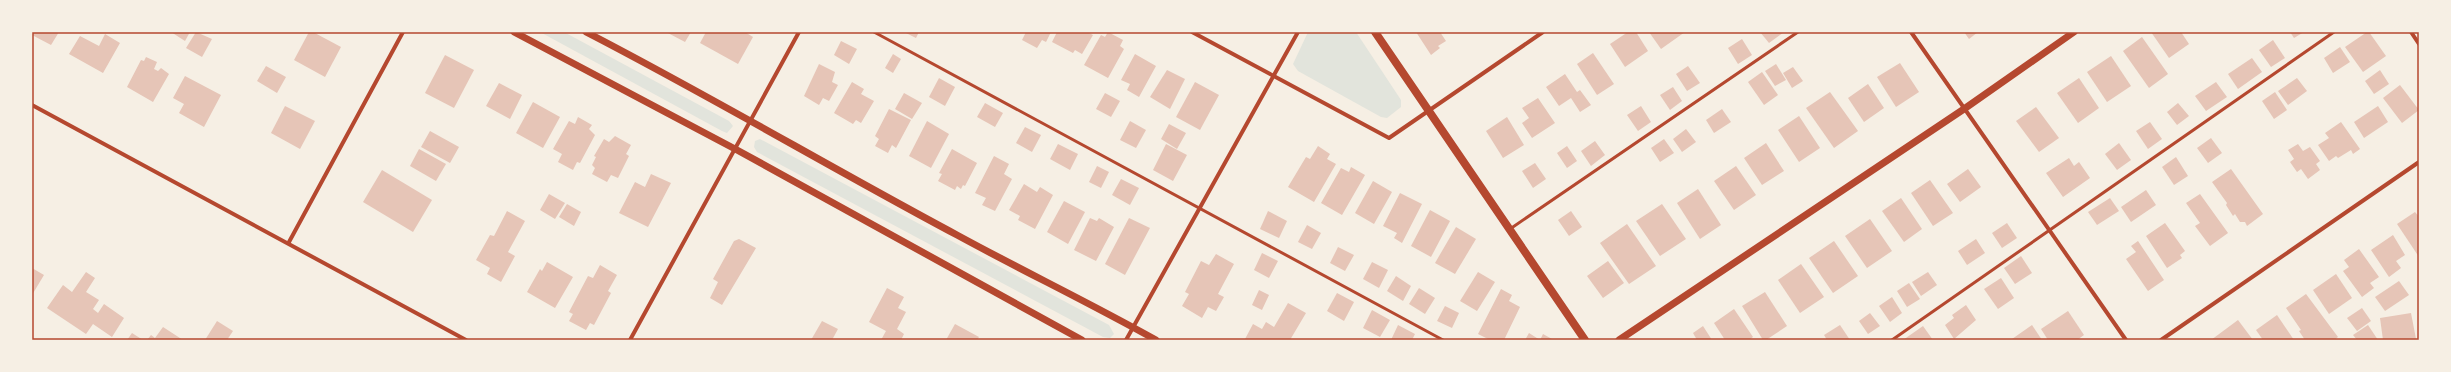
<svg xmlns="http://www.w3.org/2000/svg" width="2451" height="372" viewBox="0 0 2451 372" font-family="'Golos Text',sans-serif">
	<rect width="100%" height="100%" fill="#f6efe4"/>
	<g fill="#e2e4dc">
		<polygon points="540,32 564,32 729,121 733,126 727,133 722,131"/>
		<polygon points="1308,32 1356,32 1401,100 1401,107 1387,118 1381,117 1298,71 1293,64"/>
		<polygon points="760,139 1109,325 1114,334 1110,338 1103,337 757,152 754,147 755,141"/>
	</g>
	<g fill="#e6c5b7">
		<polygon points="32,32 59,32 51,45 32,35"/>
		<polygon points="171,32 190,32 185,41"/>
		<polygon points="196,32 212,39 202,57 186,48"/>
		<polygon points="309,32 313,32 341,47 325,77 294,60"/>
		<polygon points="666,32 691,32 685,42"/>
		<polygon points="706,32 745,32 753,37 738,64 700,43"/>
		<polygon points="904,32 919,32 916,38"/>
		<polygon points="1026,32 1051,32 1046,42 1042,40 1037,48 1022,40"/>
		<polygon points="1057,32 1087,32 1093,35 1082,54 1075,50 1073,53 1052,42"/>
		<polygon points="1108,32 1123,40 1120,46 1124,49 1108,78 1084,65 1101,35 1105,37"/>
		<polygon points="1416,32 1440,32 1446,41 1438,46 1440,48 1431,55"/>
		<polygon points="1628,32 1636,32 1648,51 1625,67 1610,44"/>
		<polygon points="1649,32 1685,32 1661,49"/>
		<polygon points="1760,32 1784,32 1769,43"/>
		<polygon points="1964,32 1978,32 1969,39"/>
		<polygon points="2151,32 2181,32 2189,44 2169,58"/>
		<polygon points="2290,32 2304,32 2294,38"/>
		<polygon points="2367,32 2369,32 2386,56 2363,72 2345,47"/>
		<polygon points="105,34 120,43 103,73 69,54 80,36 99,46"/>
		<polygon points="2142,37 2168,74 2149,88 2123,51"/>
		<polygon points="1742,39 1752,55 1738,64 1728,48"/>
		<polygon points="2273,40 2285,58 2271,67 2259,50"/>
		<polygon points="841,41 857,49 849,64 834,55"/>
		<polygon points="2340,47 2350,62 2333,73 2324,58"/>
		<polygon points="1593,53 1614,84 1597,95 1577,64"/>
		<polygon points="893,54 901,59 893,73 885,68"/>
		<polygon points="1135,54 1156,66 1139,97 1127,90 1130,84 1121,80"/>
		<polygon points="445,55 474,70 454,108 425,93"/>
		<polygon points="2111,56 2131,86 2107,102 2087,72"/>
		<polygon points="146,57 157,62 154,69 158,71 161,68 169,74 153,102 127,87 141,60 144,61"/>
		<polygon points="2252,58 2262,72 2238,89 2228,74"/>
		<polygon points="1900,63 1919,92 1896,107 1877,77"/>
		<polygon points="819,64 835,72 832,82 838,85 829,101 823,98 819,105 804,96"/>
		<polygon points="1776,64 1786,80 1775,86 1765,71"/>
		<polygon points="266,66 286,77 277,93 257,81"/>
		<polygon points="1688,66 1700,83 1687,91 1676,74"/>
		<polygon points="1793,67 1803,81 1792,88 1783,73"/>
		<polygon points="1167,70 1185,79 1170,109 1150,97"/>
		<polygon points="2380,70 2389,84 2374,94 2365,81"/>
		<polygon points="1762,72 1778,95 1764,105 1748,82"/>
		<polygon points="1565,74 1577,92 1580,90 1591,105 1580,112 1571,98 1559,106 1546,87"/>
		<polygon points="185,76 221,95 204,127 179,113 184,104 173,98"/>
		<polygon points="939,78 955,87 945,106 929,97"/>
		<polygon points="2079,78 2099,108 2078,123 2057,93"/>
		<polygon points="2297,78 2307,91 2288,105 2278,91"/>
		<polygon points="852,82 864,89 861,94 874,101 861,123 856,120 853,124 834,113"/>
		<polygon points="1195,82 1219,95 1200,130 1176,117"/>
		<polygon points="2216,82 2227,97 2206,111 2195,96"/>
		<polygon points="499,83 522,95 510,119 486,106"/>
		<polygon points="1868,84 1884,108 1864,122 1848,98"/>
		<polygon points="2400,85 2419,110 2402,123 2383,98"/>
		<polygon points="1673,87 1682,101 1670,110 1660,95"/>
		<polygon points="1830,92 1858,131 1834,148 1806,108"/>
		<polygon points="2275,92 2287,110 2274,119 2262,101"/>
		<polygon points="904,93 922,103 912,119 895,109"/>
		<polygon points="1105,93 1120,101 1111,117 1096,109"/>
		<polygon points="1538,98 1555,123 1532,138 1522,123 1529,118 1522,108"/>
		<polygon points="533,102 560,117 543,148 516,133"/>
		<polygon points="985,103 1003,113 995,127 977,117"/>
		<polygon points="2178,103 2189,116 2177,125 2167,112"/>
		<polygon points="285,106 315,121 300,149 271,133"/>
		<polygon points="1641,106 1651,122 1638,131 1627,115"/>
		<polygon points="2378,106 2388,122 2364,138 2354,122"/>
		<polygon points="2036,107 2059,138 2039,152 2016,121"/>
		<polygon points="889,109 911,120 896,148 892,145 888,153 875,146 879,139 875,136"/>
		<polygon points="1722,109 1731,122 1714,133 1706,120"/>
		<polygon points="1799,116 1820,148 1799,162 1778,130"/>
		<polygon points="578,117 592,125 589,129 595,135 580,163 577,162 573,170 558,162 562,154 553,149 569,121 575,124"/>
		<polygon points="1507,117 1524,145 1503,158 1486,131"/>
		<polygon points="927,121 949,134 931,168 909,156"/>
		<polygon points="1130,121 1146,130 1136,148 1120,140"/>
		<polygon points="2150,122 2162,139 2148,149 2136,131"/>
		<polygon points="2341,122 2360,149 2353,154 2351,150 2338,158 2336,156 2329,161 2318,145 2329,138 2325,133"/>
		<polygon points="1169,124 1186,133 1177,149 1161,139"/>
		<polygon points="1025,127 1041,135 1032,152 1016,143"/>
		<polygon points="1686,129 1696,142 1682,152 1673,139"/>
		<polygon points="430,131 459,147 450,163 421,147"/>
		<polygon points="615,136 631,145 626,154 629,156 618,178 611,175 607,182 592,174 595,168 592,165 596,157 594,156 604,139 609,142"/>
		<polygon points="2211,138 2222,153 2208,163 2197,148"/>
		<polygon points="1664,139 1674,153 1660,162 1651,148"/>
		<polygon points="1595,141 1605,155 1591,166 1581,151"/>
		<polygon points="1766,143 1784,171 1762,185 1744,158"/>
		<polygon points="2119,143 2131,160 2117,170 2105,154"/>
		<polygon points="1058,144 1078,154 1070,170 1050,159"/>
		<polygon points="1166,144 1187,155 1173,181 1153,170"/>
		<polygon points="2298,144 2303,151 2310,147 2320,161 2316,164 2320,170 2308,179 2301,169 2297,172 2290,162 2294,159 2288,150"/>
		<polygon points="1318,146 1330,154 1327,159 1336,164 1314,202 1288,187 1306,157 1310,159"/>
		<polygon points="1567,146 1577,161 1567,168 1557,153"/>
		<polygon points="419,149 446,164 436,181 410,166"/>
		<polygon points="952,149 977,163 965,186 963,185 961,189 957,186 955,190 938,181 942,174 939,173"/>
		<polygon points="994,156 1009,164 1004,174 1012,179 995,211 982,205 986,198 975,193"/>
		<polygon points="2176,157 2188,176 2174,185 2162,167"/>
		<polygon points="2069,158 2074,166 2079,162 2090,178 2063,197 2046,173"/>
		<polygon points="1535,163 1546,179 1533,188 1522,171"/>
		<polygon points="1097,166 1109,172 1101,188 1089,182"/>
		<polygon points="1736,166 1756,195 1734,210 1714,181"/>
		<polygon points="1351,167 1365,175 1342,215 1321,203 1341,168 1349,172"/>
		<polygon points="1968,169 1981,187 1960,202 1947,184"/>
		<polygon points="2231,169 2263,214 2247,226 2245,222 2240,222 2235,214 2233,216 2226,205 2227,203 2212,182"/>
		<polygon points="382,170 432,200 413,232 363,202"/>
		<polygon points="651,174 671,183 648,227 619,213 635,182 645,187"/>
		<polygon points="1121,179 1139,188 1130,205 1112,195"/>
		<polygon points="1930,180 1953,213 1933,226 1911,193"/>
		<polygon points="1373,181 1392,192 1374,224 1355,213"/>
		<polygon points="1024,184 1037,192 1040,187 1053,195 1035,229 1018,220 1020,216 1009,210"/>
		<polygon points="1698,189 1721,225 1700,239 1677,203"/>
		<polygon points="2146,190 2156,205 2131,222 2121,207"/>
		<polygon points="1400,193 1422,204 1402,243 1394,238 1397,233 1383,226"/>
		<polygon points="549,194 565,203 555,219 540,210"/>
		<polygon points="2200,194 2228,233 2210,246 2195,226 2200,223 2186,203"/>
		<polygon points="1901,198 1922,229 1904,242 1882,211"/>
		<polygon points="2110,198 2119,211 2097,225 2088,212"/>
		<polygon points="1064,201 1085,212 1068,244 1047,232"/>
		<polygon points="567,204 581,212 574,226 559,217"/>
		<polygon points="1662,204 1686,239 1660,256 1636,221"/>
		<polygon points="1430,210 1450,221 1431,257 1411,246"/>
		<polygon points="507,211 525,221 508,252 515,256 501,282 487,274 490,268 476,260 490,235 494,236"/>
		<polygon points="1268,211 1287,221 1279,238 1260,229"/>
		<polygon points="1571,211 1582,227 1569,236 1558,220"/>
		<polygon points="2415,212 2419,217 2419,257 2397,224"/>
		<polygon points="1090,218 1097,221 1099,218 1114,227 1096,261 1074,250"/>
		<polygon points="1129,218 1150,228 1125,275 1105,264"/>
		<polygon points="1870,219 1892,251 1867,268 1845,236"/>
		<polygon points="2007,223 2017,238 2002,248 1992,233"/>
		<polygon points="2165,223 2185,251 2180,255 2182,258 2167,268 2146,236"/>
		<polygon points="1627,224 1656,266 1629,284 1600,243"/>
		<polygon points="1307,225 1321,233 1312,249 1298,242"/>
		<polygon points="1456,227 1476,239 1455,274 1435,263"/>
		<polygon points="2393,235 2405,255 2396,261 2401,268 2389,277 2371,250"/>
		<polygon points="739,239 756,248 722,305 710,298 718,282 713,279 734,241"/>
		<polygon points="1976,239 1985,253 1967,265 1958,251"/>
		<polygon points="1834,241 1858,276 1833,293 1809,258"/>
		<polygon points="2138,241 2164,280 2148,291 2126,259 2136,252 2131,246"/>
		<polygon points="1338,247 1354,255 1345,271 1330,263"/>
		<polygon points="2359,249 2379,277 2370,283 2374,288 2362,297 2343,271 2349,267 2344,260"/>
		<polygon points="1262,253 1278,261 1269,278 1254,270"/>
		<polygon points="1216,254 1234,264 1218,294 1224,297 1216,311 1208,307 1202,318 1182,306 1189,294 1185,292 1201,261 1209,265"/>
		<polygon points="2021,256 2032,273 2015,284 2004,268"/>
		<polygon points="1608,261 1624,283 1603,298 1587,276"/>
		<polygon points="547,262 573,277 555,308 527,292 540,269 542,271"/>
		<polygon points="1372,262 1388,270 1379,288 1363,279"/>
		<polygon points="1801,264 1824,297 1800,313 1778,280"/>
		<polygon points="600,265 617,275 608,291 611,293 594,325 590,323 586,330 569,321 573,314 569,312 588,276 593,278"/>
		<polygon points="32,268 44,275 32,295"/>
		<polygon points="86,272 95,278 86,292 99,300 93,309 98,313 104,304 124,318 112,337 93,324 86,334 47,308 63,285 72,292"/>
		<polygon points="1478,272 1495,282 1477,311 1460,301"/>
		<polygon points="1928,272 1937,285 1921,296 1912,282"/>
		<polygon points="2336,274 2352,298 2329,314 2313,290"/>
		<polygon points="1396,276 1411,286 1403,301 1387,291"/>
		<polygon points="2001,278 2014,298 1998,309 1984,289"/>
		<polygon points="2399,281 2409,295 2385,311 2375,297"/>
		<polygon points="1909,283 1920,299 1907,307 1897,291"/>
		<polygon points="887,288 904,297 898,308 906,312 897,329 904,334 901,340 881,340 886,331 869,322"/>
		<polygon points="1419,288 1435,298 1425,314 1409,304"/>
		<polygon points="1501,289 1512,295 1509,301 1520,307 1504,340 1490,340 1478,334"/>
		<polygon points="1259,290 1269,295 1262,310 1252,305"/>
		<polygon points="1765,292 1787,326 1766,340 1763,340 1742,306"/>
		<polygon points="1337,293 1354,302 1344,321 1327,311"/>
		<polygon points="2306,294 2338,337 2334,340 2305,340 2299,331 2301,330 2286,308"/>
		<polygon points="1892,297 1902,313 1890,322 1879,306"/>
		<polygon points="1288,303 1306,313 1290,340 1245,339 1253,324 1262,329 1266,322 1274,327"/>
		<polygon points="1966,305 1976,320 1954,339 1945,325 1954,318 1952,315"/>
		<polygon points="1445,306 1459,313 1452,328 1437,321"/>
		<polygon points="2362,308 2371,321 2357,331 2347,318"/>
		<polygon points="1734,309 1753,337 1749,340 1725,340 1714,323"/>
		<polygon points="1372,310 1390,320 1380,337 1363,328"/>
		<polygon points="2068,311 2084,335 2077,340 2048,340 2041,329"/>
		<polygon points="1870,313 1880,326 1868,334 1859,321"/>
		<polygon points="2411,313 2416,339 2383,340 2380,318"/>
		<polygon points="2277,315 2294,340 2263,340 2256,330"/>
		<polygon points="2238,320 2253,340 2211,340"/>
		<polygon points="217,321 233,331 227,340 205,340"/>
		<polygon points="822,321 838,329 832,340 811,340"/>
		<polygon points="955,324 979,337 977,340 946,340"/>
		<polygon points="1398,325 1415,334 1412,340 1391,340"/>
		<polygon points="1840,325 1850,340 1827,340 1824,335"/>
		<polygon points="2032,325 2042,340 2013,340 2012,339"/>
		<polygon points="2368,325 2378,340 2357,340 2353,335"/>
		<polygon points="1703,326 1712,340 1697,340 1693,333"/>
		<polygon points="1923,326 1933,340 1903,340"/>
		<polygon points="163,327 183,340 147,340 151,335 155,338"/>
		<polygon points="132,333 143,340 127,340"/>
		<polygon points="1529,333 1540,340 1543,334 1552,339 1551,340 1525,340"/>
	</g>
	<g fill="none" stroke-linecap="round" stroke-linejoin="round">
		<g stroke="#b5482f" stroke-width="3">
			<polyline points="874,32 1443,340"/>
			<polyline points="1510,229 1798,32"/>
			<polyline points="1892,340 2334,32"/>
		</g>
		<g stroke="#b5482f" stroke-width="4">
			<polyline points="1192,32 1389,138 1543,32"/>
			<polyline points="1911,32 2126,340"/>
			<polyline points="2411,32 2419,44"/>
			<polyline points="32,105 466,340"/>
			<polyline points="289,242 403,32"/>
			<polyline points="630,340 799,32"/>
			<polyline points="1126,340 1298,32"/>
			<polyline points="2161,340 2419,162"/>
		</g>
		<g stroke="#b5482f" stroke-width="7">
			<polyline points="514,32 737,150 1082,340"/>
			<path d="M586 32C712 97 833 169 957 235 1023 271 1090 303 1156 340"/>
			<polyline points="1619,340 1964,109 2074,32"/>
		</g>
		<polyline stroke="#b5482f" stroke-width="8" points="1375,32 1585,340"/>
	</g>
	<rect width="2451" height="372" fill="none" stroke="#f6efe4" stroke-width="66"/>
	<rect x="33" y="33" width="2385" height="306" fill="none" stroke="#b5482f" stroke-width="1.5"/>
</svg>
